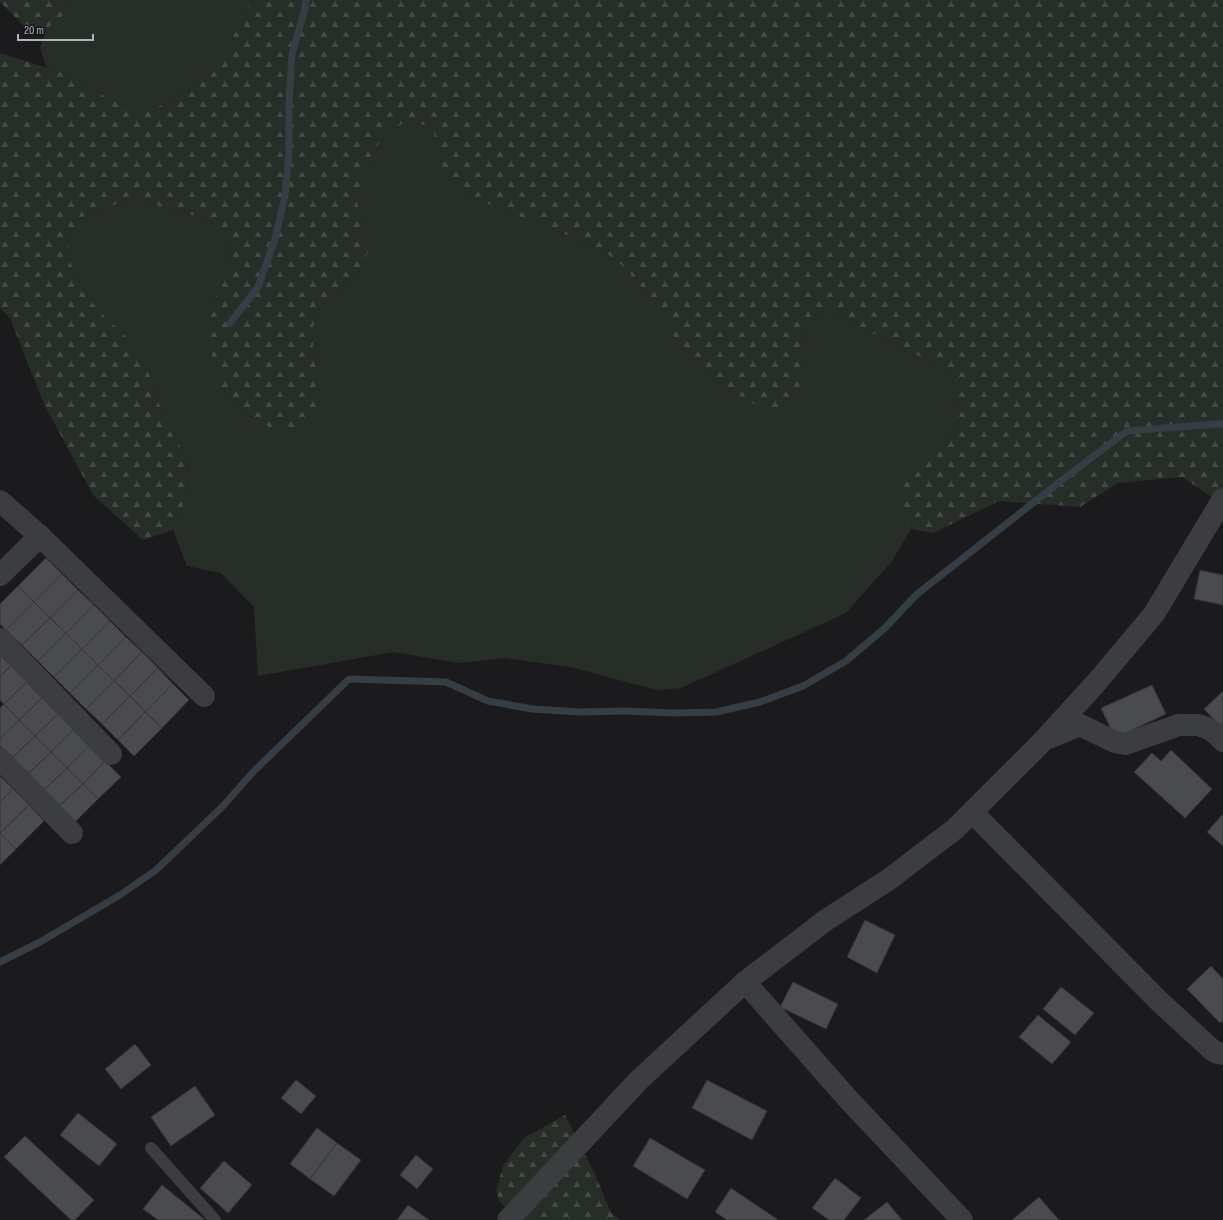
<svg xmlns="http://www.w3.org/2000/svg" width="1223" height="1220" viewBox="0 0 1223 1220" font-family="'Sofia Sans Condensed',sans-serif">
	<defs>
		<pattern id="forest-firs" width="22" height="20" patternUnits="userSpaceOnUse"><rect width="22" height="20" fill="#272e28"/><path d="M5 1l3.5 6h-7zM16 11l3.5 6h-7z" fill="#444a45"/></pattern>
	</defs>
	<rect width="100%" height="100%" fill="#1b1b1d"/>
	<g fill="#272e28">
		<polygon points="69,0 251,0 246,13 224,53 193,86 156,108 133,108 110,100 89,86 69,75 47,68 40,48 46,30 63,15"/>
		<polygon points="404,123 432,126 439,149 458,190 477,200 567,235 609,255 626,269 660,309 671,332 686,351 703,370 722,385 743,398 799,394 803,345 806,323 830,311 911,353 932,361 951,374 958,398 959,421 946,441 929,458 900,508 911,529 892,561 846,613 681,688 657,690 570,667 505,658 459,663 394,652 258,676 254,607 221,573 187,566 173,530 182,508 189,488 187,462 177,440 164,418 149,374 89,299 77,278 68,256 70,234 85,214 134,199 179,212 201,217 220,227 232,246 227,268 218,292 208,314 208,339 220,385 235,406 257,421 317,405 317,379 312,333 317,312 332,296 353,282 369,251 357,202 372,155 384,135"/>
	</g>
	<g fill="url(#forest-firs)">
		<polygon points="0,0 69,0 63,15 46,30 24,26 0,2"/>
		<polygon points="251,0 1223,0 1223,520 1212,497 1182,477 1118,483 1080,507 999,501 933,533 911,529 900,508 902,484 946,441 959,421 958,398 951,374 932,361 911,353 830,311 806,323 803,345 799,394 784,412 762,408 743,398 722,385 703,370 686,351 671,332 660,309 626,269 609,255 567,235 477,200 458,190 444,173 432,126 404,123 384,135 372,155 357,202 369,251 353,282 332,296 317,312 312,333 317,379 317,405 307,425 284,434 257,421 235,406 220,385 213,361 208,339 208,314 218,292 227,268 232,246 220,227 201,217 179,212 134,199 85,214 70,234 68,256 77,278 89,299 105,317 125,335 139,354 149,374 164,418 177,440 187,462 189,488 182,508 173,530 143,540 93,495 44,404 10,318 0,308 0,53 69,75 89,86 110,100 133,108 156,108 193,86 224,53 246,13"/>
		<polygon points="565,1115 594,1172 611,1213 620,1220 520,1220 500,1202 496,1191 503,1166 524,1138"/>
	</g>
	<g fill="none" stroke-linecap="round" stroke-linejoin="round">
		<g stroke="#363e45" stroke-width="7">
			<polyline points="230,323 258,287 275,239 285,196 289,151 289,102 292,54 304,12 306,0"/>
			<polyline points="0,962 40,942 120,895 156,870 222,807 253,772 349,679 446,682 488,701 532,709 580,712 625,711 674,713 716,712 760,702 803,686 846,661 885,628 916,595 1066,477 1127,431 1216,424 1223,424"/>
		</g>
	</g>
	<g fill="#4a4b4f" stroke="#353538">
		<polygon points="46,558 62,574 34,602 18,586"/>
		<polygon points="1200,570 1223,575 1223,605 1194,599"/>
		<polygon points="62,574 78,590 50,618 34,602"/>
		<polygon points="18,586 34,602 6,630 0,624 0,604"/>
		<polygon points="78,590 94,605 66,633 50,618"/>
		<polygon points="34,602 50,618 22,645 6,630"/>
		<polygon points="94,605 110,621 82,649 66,633"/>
		<polygon points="50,618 66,633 38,661 22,645"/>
		<polygon points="110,621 126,637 98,665 82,649"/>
		<polygon points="66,633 82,649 54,677 38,661"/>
		<polygon points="126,637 142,652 114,681 98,665"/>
		<polygon points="82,649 98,665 70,693 54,677"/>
		<polygon points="142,652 158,668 130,696 114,681"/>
		<polygon points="0,655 11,666 0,676"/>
		<polygon points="98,665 114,681 86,709 70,693"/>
		<polygon points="11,666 27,682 4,704 0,700 0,676"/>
		<polygon points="158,668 173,684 145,712 130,696"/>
		<polygon points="114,681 130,696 102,724 86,709"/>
		<polygon points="27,682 42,698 19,720 4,704"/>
		<polygon points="173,684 189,700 162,728 145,712"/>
		<polygon points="1152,685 1166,714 1115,738 1101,708"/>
		<polygon points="1223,691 1223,729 1204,709"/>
		<polygon points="130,696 145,712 118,740 102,724"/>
		<polygon points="42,698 58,714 35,736 19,720"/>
		<polygon points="4,704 19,720 0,739 0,708"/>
		<polygon points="145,712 162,728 134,756 118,740"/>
		<polygon points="58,714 74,729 51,752 35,736"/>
		<polygon points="19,720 35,736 12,758 0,746 0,739"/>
		<polygon points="74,729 90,745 67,768 51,752"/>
		<polygon points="35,736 51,752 28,774 12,758"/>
		<polygon points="90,745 105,761 83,784 67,768"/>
		<polygon points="1171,750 1212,789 1185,818 1134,772 1152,753 1161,761"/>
		<polygon points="51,752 67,768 44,790 28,774"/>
		<polygon points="105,761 121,777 98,799 83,784"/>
		<polygon points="67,768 83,784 59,806 44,790"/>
		<polygon points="0,776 13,789 0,802"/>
		<polygon points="83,784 98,799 75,822 59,806"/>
		<polygon points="13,789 29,805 0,833 0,802"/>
		<polygon points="29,805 44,821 16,849 0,833"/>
		<polygon points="1223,814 1223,846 1207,832"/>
		<polygon points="0,833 16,849 0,865"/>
		<polygon points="865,920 895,935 877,973 847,957"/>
		<polygon points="1211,966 1223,979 1223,1021 1220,1023 1187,989"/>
		<polygon points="793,982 838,1004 826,1029 780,1007"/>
		<polygon points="1061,987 1094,1013 1075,1035 1043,1009"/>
		<polygon points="1038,1015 1071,1042 1052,1064 1019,1037"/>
		<polygon points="135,1044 151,1065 121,1089 105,1069"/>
		<polygon points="296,1080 316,1096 301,1114 281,1098"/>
		<polygon points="707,1080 767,1111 752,1140 692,1108"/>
		<polygon points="195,1086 215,1115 171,1146 151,1117"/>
		<polygon points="78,1113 117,1144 99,1166 60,1135"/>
		<polygon points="317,1128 337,1143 310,1179 290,1164"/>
		<polygon points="25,1136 94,1200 75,1220 71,1220 4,1157"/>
		<polygon points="650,1138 705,1170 687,1199 633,1166"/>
		<polygon points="337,1143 361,1160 334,1196 310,1179"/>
		<polygon points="416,1155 433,1169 417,1189 400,1175"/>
		<polygon points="224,1161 252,1185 228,1213 200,1188"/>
		<polygon points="835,1178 861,1198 844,1220 829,1220 812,1208"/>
		<polygon points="162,1185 204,1219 203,1220 158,1220 143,1209"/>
		<polygon points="731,1188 777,1219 777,1220 727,1220 715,1212"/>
		<polygon points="1039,1197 1059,1220 1012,1220"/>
		<polygon points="887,1202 902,1220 864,1220"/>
		<polygon points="408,1205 429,1220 397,1220"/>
	</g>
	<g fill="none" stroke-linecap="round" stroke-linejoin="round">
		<polyline stroke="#3c3d41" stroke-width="12" points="151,1148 215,1220"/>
		<g stroke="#3c3d41" stroke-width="22">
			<polyline points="0,501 40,536 0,575"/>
			<polyline points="40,536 204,696"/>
			<polyline points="0,639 111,754"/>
			<polyline points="1051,737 1080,725 1115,742 1125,744 1179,725 1198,725 1207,728 1215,733 1223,741"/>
			<polyline points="0,759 72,833"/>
			<polyline points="972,812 1159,1001 1211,1049 1217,1053 1223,1054"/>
			<polyline points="745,982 848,1099 962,1220"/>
			<polyline points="508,1220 639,1080 745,982 826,920 888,880 955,829 1045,739 1096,683 1154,614 1223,499"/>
		</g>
	</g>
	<path d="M18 34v6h75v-6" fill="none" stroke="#afb3bb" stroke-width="2"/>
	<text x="24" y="34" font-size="12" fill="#afb3bb" stroke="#161618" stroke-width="3" paint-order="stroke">20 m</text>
</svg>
